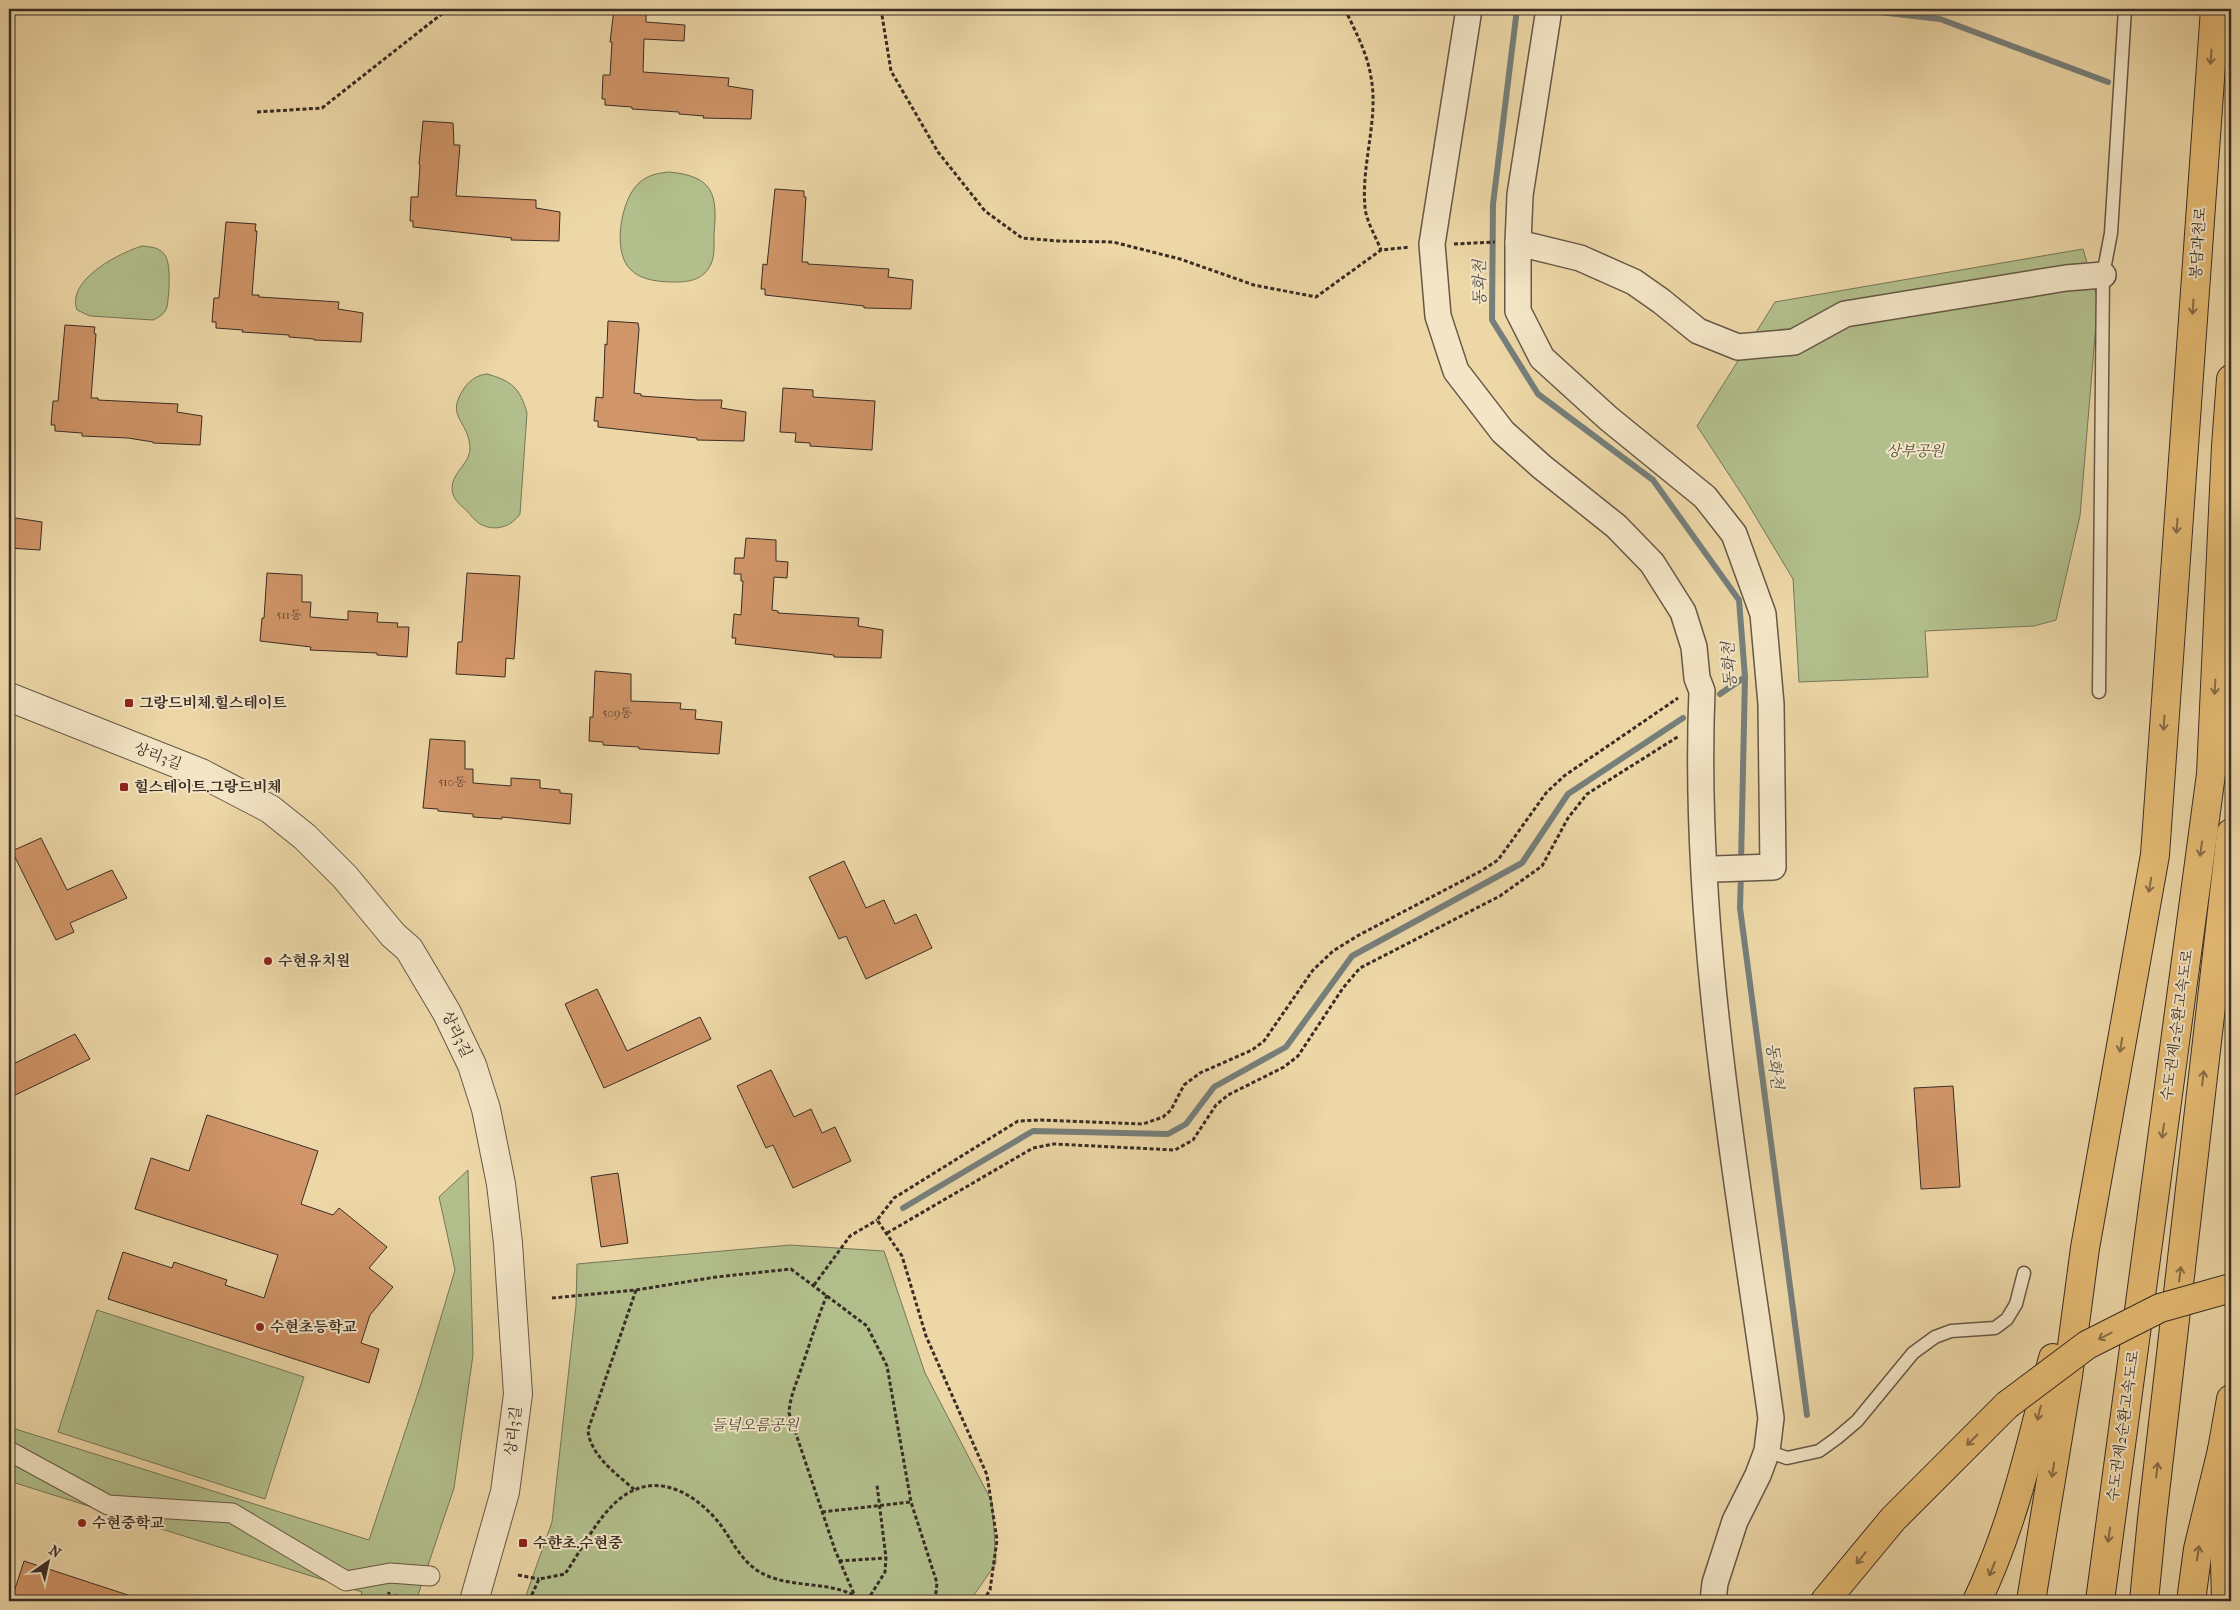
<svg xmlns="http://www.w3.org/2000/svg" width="2240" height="1610" viewBox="0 0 2240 1610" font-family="'IM FELL French Canon','Noto Serif KR',serif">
	<rect width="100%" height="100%" fill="#edd7a7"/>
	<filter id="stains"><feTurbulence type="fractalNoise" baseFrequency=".004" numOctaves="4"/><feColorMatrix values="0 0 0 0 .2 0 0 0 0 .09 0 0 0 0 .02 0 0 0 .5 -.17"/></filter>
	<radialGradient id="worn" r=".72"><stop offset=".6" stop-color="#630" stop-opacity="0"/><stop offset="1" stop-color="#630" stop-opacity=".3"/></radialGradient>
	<g fill="#b2bf8c" stroke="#767658">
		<path d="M669 172C713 176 718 194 714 234 714 243 715 256 711 264 704 279 691 282 676 282 661 282 641 281 630 269 612 251 621 200 638 184 647 175 658 173 669 172Z"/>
		<path d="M142 246C151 247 161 247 166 257 171 266 169 297 167 307 164 315 159 317 153 320L90 316 77 310C66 280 119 253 142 246Z"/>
		<polygon points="2083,249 2098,300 2080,516 2056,620 2034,626 1925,631 1928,677 1799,682 1793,579 1745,499 1697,426 1775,302"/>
		<path d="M487 374C512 381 520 388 527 413L520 514C511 527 495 532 480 524 475 521 470 514 466 510 459 504 452 498 452 488 452 472 471 463 470 447 468 419 444 417 465 387 471 379 478 375 487 374Z"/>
		<polygon points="468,1170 473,1355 454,1488 416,1601 359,1601 362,1592 9,1481 9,1427 369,1540 421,1384 455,1270 439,1197"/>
		<polygon points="790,1245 884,1251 925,1373 992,1502 996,1563 970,1601 524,1601 552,1522 576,1305 577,1264"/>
		<polygon points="97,1310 304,1377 265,1499 58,1432"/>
	</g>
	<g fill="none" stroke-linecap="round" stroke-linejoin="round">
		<g stroke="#767f7b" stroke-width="6">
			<polyline points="1517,9 1493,204 1492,320 1538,394 1653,480 1739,600 1745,677 1741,863"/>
			<polyline points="1853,9 1940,19 2108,82"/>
			<polyline points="1720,694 1745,677"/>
			<polyline points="1741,873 1740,908 1807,1415"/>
			<polyline points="903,1208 1033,1131 1168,1134 1186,1124 1214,1087 1286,1047 1352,956 1522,863 1568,794 1683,718"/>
		</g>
	</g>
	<g fill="#d09568" stroke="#392d25">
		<polygon points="614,9 646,9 646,22 685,25 684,41 644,39 643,72 729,78 728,86 753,90 751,119 703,118 704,116 679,114 679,112 632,109 632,107 605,105 605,99 602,99 603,75 610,75 612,42 610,42"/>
		<polygon points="423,121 453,123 454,145 460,145 456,196 536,200 536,208 560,212 559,241 511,240 512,238 413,227 413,221 410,221 411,197 418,197 420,165 419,164"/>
		<polygon points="775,189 804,191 804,197 806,197 802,262 808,262 808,264 889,269 888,277 913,280 911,309 864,308 864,306 765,295 765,289 761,289 763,264 767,265"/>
		<polygon points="226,222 256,224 255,231 257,231 252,295 259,295 259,297 339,302 338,309 363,313 361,342 314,340 314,339 289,337 289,335 242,332 243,330 216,328 216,322 212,322 214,298 219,298"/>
		<polygon points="608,321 638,323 639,329 634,393 641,394 641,396 697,400 722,400 721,408 746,412 744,441 697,440 697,438 598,427 598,421 594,421 596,397 603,398 605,344 607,345"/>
		<polygon points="65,325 95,327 94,333 96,334 91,398 98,398 98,400 178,404 177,412 202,416 200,445 153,443 153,442 128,438 82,436 82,433 55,431 55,425 51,425 53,401 58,401"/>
		<polygon points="783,388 813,390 813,397 875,401 872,450 810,446 810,443 795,442 796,433 780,432"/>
		<polygon points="9,517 42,522 40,550 9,548"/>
		<polygon points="746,538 776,540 776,561 788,562 787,578 774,577 772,610 778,611 778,613 859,618 858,626 883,630 881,658 834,657 834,655 735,644 736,638 732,638 734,614 741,615 743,581 741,581 741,574 734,574 735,558 744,558"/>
		<polygon points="267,573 302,575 302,602 311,602 310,617 348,620 348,611 378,613 377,622 398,623 397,627 409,627 407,657 377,655 377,653 310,650 311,647 260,641 262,618 264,618"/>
		<polygon points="467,573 520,576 514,659 506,658 505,677 456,674 458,642 462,642"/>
		<polygon points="595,671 631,674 631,701 681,703 680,709 696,710 695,719 722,722 719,754 639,749 639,747 603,745 603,742 589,741 590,717 593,717"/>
		<polygon points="430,739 465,741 465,769 473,769 473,783 511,786 511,778 540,780 540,788 560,790 560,793 572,794 570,824 502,817 502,819 473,817 473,814 438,811 438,809 423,808"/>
		<polygon points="41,838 67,890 112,870 127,898 70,923 74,932 56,940 12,851"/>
		<polygon points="844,861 866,908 884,900 895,924 916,914 932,948 866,979 846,936 839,939 809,877"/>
		<polygon points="597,989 627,1051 700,1017 711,1039 604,1088 565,1004"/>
		<polygon points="75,1034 90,1059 9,1098 9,1066"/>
		<polygon points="771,1070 794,1117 811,1109 822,1133 835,1127 851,1161 793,1188 773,1145 766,1148 737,1086"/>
		<polygon points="1953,1086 1960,1187 1921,1189 1914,1088"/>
		<polygon points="207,1115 318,1151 301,1204 333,1215 339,1208 387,1247 369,1268 393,1287 370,1315 361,1343 379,1349 369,1383 108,1299 123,1252 172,1268 174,1262 227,1280 225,1285 264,1298 278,1255 135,1209 151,1158 189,1171"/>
		<polygon points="618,1173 628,1243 601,1247 591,1177"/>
		<polygon points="24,1561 137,1598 136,1601 11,1601"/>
	</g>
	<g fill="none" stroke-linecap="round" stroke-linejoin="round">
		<defs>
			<g id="service">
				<polyline points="2099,692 2103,275 2111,233 2125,9"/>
				<polyline points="1767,1451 1787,1458 1819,1451 1837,1438 1857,1421 1913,1353 1935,1337 1951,1331 1995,1328 2007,1319 2016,1304 2024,1273"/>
			</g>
			<polyline id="pedestrian" points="9,1451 108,1505 232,1513 346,1581 390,1573 430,1576"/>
			<g id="minor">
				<path d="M1469 9 1432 244 1438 316 1456 371 1503 432 1542 467 1616 526 1652 563 1683 612 1694 647 1697 678 1702 691C1692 932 1738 1180 1771 1418L1767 1451 1758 1475 1735 1521 1715 1583 1713 1601"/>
				<polyline points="1549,9 1520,195 1518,243 1580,258 1634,282 1661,301 1698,331 1738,347 1794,342 1845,314 2066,278 2103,275"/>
				<polyline points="1518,243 1518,311 1542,358 1608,418 1705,497 1734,534 1763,614 1771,704 1773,867 1715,869 1705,872"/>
			</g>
			<polyline id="tertiary" points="9,697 201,773 270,809 305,837 345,877 393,935 409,949 447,1013 472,1065 486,1109 501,1184 508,1243 518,1394 505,1492 474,1601"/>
			<g id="trunk">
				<path d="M1977 1601C2014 1524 2032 1440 2053 1358"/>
				<polyline points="2031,1601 2068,1376 2085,1248 2155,855 2215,9"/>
				<polyline points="2191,1601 2198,1549 2222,1450 2231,1399"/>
			</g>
			<g id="motorway">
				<polyline points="2222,1450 2226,1601"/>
				<polyline points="1825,1601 1893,1519 2007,1405"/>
				<polyline points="2100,1601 2211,774 2226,446 2231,379"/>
				<polyline points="2144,1601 2152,1519 2231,833"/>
			</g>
		</defs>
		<use href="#service" stroke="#665846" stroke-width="15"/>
		<use href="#pedestrian" stroke="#665846" stroke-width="21"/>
		<use href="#minor" stroke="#665846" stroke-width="28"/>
		<use href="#tertiary" stroke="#665846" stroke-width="30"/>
		<use href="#trunk" stroke="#392d25" stroke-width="30"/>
		<use href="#motorway" stroke="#392d25" stroke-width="30"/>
		<g stroke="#392d25" stroke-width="3" stroke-dasharray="4 2.5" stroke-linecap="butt">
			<polyline points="881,9 891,71 938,152 985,211 1022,238 1058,241 1113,242 1180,259 1254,285 1316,297 1381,250 1410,247"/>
			<path d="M1345 9C1355 31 1367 52 1371 77 1379 119 1361 164 1365 207 1366 221 1376 237 1381 250"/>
			<polyline points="257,112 322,108 448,9"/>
			<polyline points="1454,244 1495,242"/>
			<polyline points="887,1233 1033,1148 1054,1144 1175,1150 1193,1140 1216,1105 1228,1095 1284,1067 1298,1056 1343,988 1360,968 1500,896 1542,866 1568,818 1587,794 1679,736"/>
			<polyline points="814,1285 850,1236 877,1220"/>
			<path d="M636 1290 588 1430C590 1456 618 1475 636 1491"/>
			<path d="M827 1295C817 1319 810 1344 801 1369 796 1385 790 1396 789 1413L835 1550 854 1594"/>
			<polyline points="552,1298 636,1290 716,1277 791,1269 867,1326 887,1366 911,1502 937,1583 935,1601"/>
			<polyline points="822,1512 911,1502"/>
			<polyline points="839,1561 886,1558"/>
			<polyline points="518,1575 539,1579"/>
			<polyline points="430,1597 443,1601"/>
			<polyline points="388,1601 389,1592"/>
			<polyline points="396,1601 397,1594"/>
			<path d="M529 1601 539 1579 565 1574C580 1552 596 1520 616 1502 650 1471 688 1488 715 1518 730 1535 738 1558 758 1571 790 1591 833 1578 863 1601"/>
			<polyline points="867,1601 885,1572 886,1558 877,1485"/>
			<polyline points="983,1601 990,1590 997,1540 987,1475 926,1336 902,1256 877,1220 894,1198 1018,1121 1041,1120 1143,1124 1163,1117 1171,1110 1184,1085 1200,1073 1252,1050 1264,1041 1313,970 1333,951 1359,935 1481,871 1498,860 1546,793 1564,776 1678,698"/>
		</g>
		<use href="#service" stroke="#f3e5c6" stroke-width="12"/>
		<use href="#pedestrian" stroke="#f3e5c6" stroke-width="19"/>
		<use href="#minor" stroke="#f3e5c6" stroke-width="25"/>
		<use href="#tertiary" stroke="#f3e5c6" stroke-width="28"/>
		<use href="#trunk" stroke="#e6bc74" stroke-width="28"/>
		<use href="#motorway" stroke="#e6bc74" stroke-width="28"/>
		<defs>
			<polyline id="motorway-bridge" points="2007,1405 2087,1345 2160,1308 2231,1288"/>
		</defs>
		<use href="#motorway-bridge" stroke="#392d25" stroke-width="30" stroke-linecap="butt"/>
		<use href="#motorway-bridge" stroke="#e6bc74" stroke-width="28"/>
	</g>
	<defs><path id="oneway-shaft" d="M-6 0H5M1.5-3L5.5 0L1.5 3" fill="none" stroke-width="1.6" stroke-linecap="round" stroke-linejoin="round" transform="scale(1.25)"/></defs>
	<g stroke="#876d49">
		<use href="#oneway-shaft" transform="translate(2211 57) rotate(94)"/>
		<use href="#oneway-shaft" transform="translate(2193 307) rotate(94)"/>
		<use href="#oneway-shaft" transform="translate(2177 526) rotate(94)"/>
		<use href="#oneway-shaft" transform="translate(2215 687) rotate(93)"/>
		<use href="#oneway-shaft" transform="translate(2164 723) rotate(94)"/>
		<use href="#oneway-shaft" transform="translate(2201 849) rotate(98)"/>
		<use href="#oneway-shaft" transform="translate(2150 885) rotate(100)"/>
		<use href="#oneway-shaft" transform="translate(2121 1045) rotate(100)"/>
		<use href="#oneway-shaft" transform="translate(2203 1078) rotate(-83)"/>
		<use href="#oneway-shaft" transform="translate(2163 1131) rotate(98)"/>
		<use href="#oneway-shaft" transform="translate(2180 1274) rotate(-83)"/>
		<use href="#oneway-shaft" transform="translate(2105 1336) rotate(153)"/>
		<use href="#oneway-shaft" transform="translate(2039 1413) rotate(104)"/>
		<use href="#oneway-shaft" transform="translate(1972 1440) rotate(135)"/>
		<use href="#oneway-shaft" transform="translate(2053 1470) rotate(99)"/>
		<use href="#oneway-shaft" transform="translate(2157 1470) rotate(-83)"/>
		<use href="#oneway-shaft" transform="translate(2109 1535) rotate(98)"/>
		<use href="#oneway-shaft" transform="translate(2198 1553) rotate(-81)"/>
		<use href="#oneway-shaft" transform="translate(1861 1558) rotate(129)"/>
		<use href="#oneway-shaft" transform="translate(1992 1569) rotate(112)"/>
	</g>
	<g fill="#8f2418" stroke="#f3e5c6" stroke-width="2">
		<rect x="124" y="698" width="10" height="10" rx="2.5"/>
		<rect x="119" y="782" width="10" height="10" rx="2.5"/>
		<circle cx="268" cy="961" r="5"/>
		<circle cx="260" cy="1327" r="5"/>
		<circle cx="82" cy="1523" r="5"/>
		<rect x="518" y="1538" width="10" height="10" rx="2.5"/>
	</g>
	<g text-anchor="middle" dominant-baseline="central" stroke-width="4" stroke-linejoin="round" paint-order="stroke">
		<g font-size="12" fill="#5f4736">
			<text x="289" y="615">511동</text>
			<text x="617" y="713">509동</text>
			<text x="452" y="782">510동</text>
		</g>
		<g font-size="15" fill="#392d25" stroke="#f3e5c6">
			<text transform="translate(2198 243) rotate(-86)">봉담과천로</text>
			<text transform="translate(158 756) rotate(21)">상리3길</text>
			<text transform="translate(2177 1025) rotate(-82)">수도권제2순환고속도로</text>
			<text transform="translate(457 1034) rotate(64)">상리3길</text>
			<text transform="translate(2123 1426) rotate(-82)">수도권제2순환고속도로</text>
			<text transform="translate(513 1431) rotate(-83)">상리3길</text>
		</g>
		<g font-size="15" font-style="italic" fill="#514a3a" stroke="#f3e5c6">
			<text x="1915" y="451">상부공원</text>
			<text x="755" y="1425">들녘오름공원</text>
		</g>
		<g font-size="15" font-weight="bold" fill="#392d25" stroke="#f3e5c6" text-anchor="start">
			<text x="139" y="703">그랑드비체.힐스테이트</text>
			<text x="134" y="787">힐스테이트.그랑드비체</text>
			<text x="278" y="961">수현유치원</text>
			<text x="270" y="1327">수현초등학교</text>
			<text x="92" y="1523">수현중학교</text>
			<text x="533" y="1543">수햔초.수현중</text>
		</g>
		<g font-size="16" font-style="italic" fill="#524f49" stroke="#f3e5c6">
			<text transform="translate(1479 283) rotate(-90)">동화천</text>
			<text transform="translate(1729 665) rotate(-93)">동화천</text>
			<text transform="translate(1775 1066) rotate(83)">동화천</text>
		</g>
	</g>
	<rect width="2240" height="1610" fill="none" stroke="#edd7a7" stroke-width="30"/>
	<rect x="10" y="10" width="2220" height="1590" fill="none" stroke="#392d25" stroke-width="2.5"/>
	<rect x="15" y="15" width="2210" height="1580" fill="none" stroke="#392d25"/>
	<g transform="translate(48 1562) rotate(34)" stroke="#f3e5c6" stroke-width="4" paint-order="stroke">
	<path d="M0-4L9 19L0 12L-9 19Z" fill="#392d25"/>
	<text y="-8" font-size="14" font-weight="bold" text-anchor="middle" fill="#392d25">N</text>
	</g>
	<rect width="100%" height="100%" filter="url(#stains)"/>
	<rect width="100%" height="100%" fill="url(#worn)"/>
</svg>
